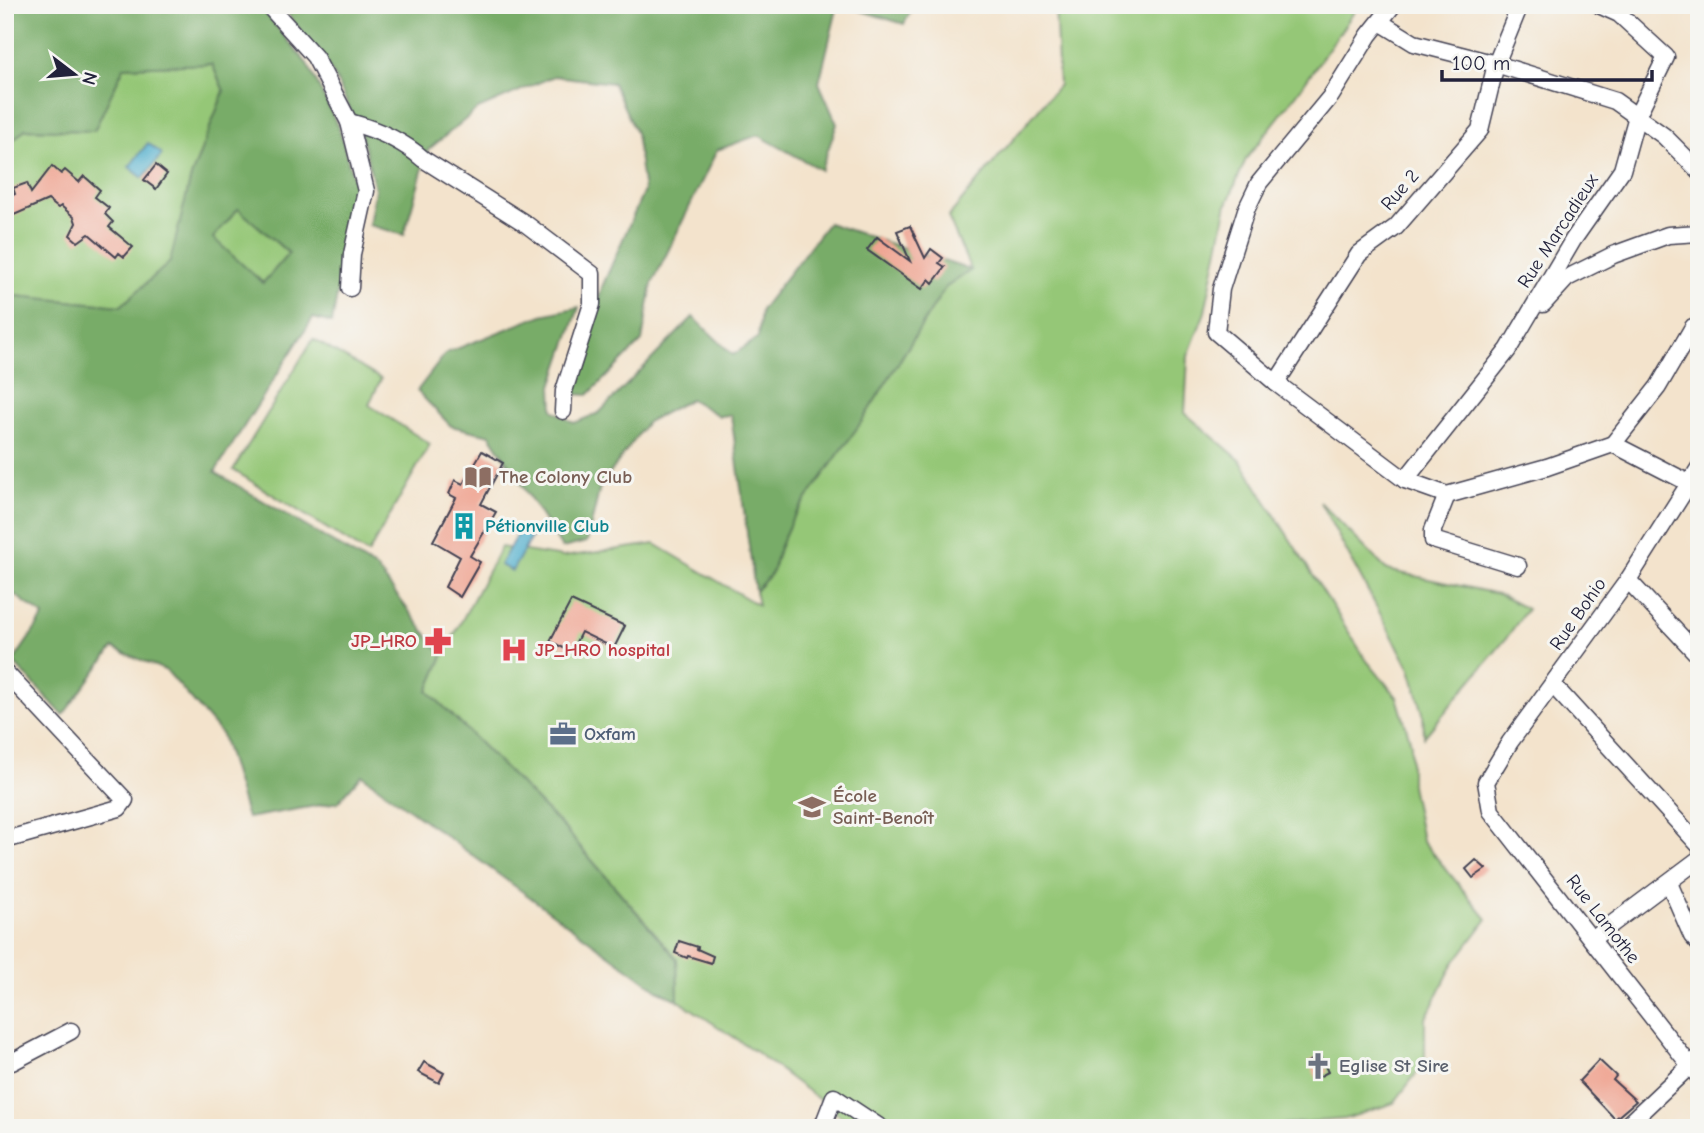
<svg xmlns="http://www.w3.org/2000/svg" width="1704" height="1133" viewBox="0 0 1704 1133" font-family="'Comic Neue',sans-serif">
	<rect width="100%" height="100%" fill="#f6f6f2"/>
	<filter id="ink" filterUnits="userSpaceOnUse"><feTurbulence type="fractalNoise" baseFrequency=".0143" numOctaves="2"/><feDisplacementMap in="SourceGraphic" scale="14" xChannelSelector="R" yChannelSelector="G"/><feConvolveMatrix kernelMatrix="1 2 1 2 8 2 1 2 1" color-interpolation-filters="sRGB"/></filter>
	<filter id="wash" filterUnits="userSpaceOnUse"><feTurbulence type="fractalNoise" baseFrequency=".00686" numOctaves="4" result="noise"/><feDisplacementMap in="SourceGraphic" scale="28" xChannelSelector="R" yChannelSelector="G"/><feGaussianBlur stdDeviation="1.57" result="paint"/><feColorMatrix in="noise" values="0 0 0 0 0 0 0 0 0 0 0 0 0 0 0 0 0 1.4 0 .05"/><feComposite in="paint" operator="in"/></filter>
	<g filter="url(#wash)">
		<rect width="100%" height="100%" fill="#f3e3cc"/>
		<g fill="#95c777" stroke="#5c7459" stroke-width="2">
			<polygon points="1055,5 1359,5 1296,95 1246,159 1227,204 1205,312 1188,356 1185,413 1240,460 1367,661 1397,697 1411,743 1411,785 1422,840 1487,919 1453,964 1425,1020 1425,1062 1394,1103 1345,1119 1284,1124 1284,1128 857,1128 756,1052 678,1000 677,959 564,828 428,691 443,656 501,547 563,557 655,544 758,605 755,591 772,573 779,548 791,521 862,421 945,288 971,270 948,217 1059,85"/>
			<polygon points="212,64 224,91 191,177 171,262 121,306 5,295 5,148 25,129 94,131 123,67"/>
			<polygon points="238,208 289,254 263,283 212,238"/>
			<polygon points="313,339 381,379 369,405 430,444 368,554 233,470"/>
			<polygon points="1320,502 1387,570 1498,594 1527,609 1505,640 1424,737 1423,713 1410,669"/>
		</g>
		<g fill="#78ac68" stroke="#4d6752" stroke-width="2" fill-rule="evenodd">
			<path d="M5 5H259L308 65 339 128 356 189 332 323 313 318 215 472 377 569 443 656 428 691 564 828 677 959 678 1000 659 991 362 775 338 802 247 818 222 735 167 671 113 648 63 715 13 662 44 616 5 588V329L10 326 5 323V295L121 306 170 262 191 177 224 91 212 64 124 67 94 131 25 129 5 148ZM238 209 289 253 263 283 213 238Z"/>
			<polygon points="288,5 838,5 819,83 837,124 821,170 758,135 717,150 652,284 642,341 588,395 572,394 602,287 644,191 636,133 613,83 554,76 478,109 428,150 404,235 369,225 375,189 361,133 334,75 284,9"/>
			<polygon points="842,5 914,5 904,24"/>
			<polygon points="828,223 971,270 945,288 862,421 791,521 779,548 772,573 755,591 731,415 719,416 690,399 647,422 600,487 587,542 562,548 490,435 451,426 417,391 446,353 542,315 579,307 552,386 553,410 574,423 599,413 693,317 733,355 758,338 761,310"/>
		</g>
		<g fill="#4dadcc" stroke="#386884" stroke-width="2">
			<polygon points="148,143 162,154 143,178 129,167"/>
			<polygon points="521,527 533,534 512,571 500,565"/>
		</g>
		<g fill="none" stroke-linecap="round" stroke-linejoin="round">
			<polyline stroke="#4dadcc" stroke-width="4.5" points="1562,1128 1571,1128"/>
		</g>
		<g id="blocks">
			<g fill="#efa28f">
				<polygon points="156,165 167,174 156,189 144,180"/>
				<polygon points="52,166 61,174 65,170 79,182 84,176 100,190 95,197 109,208 105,214 113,222 109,227 133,247 124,257 119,253 116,257 89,234 78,242 70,235 76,223 74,217 61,206 58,208 48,200 5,219 5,199 15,194 13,188 27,183 31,193"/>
				<polygon points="910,226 925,258 931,249 943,258 939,263 945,267 933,283 929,279 922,289 867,250 877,237 910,261 897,231"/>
				<polygon points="482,451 503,463 481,504 496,512 470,556 480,562 460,597 445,587 460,557 433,541 456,498 449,494 455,480 463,484"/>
				<polygon points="571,601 625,626 614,648 581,632 571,652 550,641"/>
				<polygon points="1476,860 1486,869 1473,878 1466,869"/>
				<polygon points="679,941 698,947 697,949 713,956 711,963 688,956 687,958 675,953"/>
				<polygon points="1320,1056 1328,1072 1317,1078 1308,1062"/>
				<polygon points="1599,1060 1616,1076 1613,1080 1636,1101 1615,1119 1579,1081"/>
				<polygon points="424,1062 444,1073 439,1083 418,1072"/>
			</g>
		</g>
	</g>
	<g filter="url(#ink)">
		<use href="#blocks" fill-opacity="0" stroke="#413f51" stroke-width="2"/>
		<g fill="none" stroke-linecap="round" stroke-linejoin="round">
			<defs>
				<g id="street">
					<polyline points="268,5 315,57 349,122 366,191 352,254 350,288"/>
					<polyline points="1393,5 1369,35 1331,96 1259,183 1246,210 1221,289 1216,332 1276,383 1405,480 1447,495 1547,467 1613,444 1689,483"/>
					<polyline points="1380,22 1414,43 1496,64 1615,101 1664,136 1699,171"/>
					<path d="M349 122C375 129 403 141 423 159L526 224 592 274V304L564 391 563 411"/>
					<polyline points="1543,304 1567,278 1613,255 1668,235 1699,233"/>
					<polyline points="1276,383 1359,254 1396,227 1480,130 1496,64 1520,5"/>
					<polyline points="1613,444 1658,387 1693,327"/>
					<polyline points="1699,468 1628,580 1510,742 1486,782 1491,811 1699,1077"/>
					<polyline points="1405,480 1508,350 1573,240 1622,170 1637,116 1666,57 1619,14 1599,5"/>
					<polyline points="1447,495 1433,530 1433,540 1518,566"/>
					<polyline points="1628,580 1699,656"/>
					<polyline points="5,672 125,800 119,808 5,840"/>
					<polyline points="1553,685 1699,845"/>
					<polyline points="1669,883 1692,936 1699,944"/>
					<polyline points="1592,939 1699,859"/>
					<polyline points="5,1062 12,1062 71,1031"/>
					<polyline points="822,1128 834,1097 881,1128"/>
					<polyline points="1624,1128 1699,1057"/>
				</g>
			</defs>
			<use href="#street" stroke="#413f51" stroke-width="19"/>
			<use href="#street" stroke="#fff" stroke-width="16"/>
		</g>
	</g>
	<defs>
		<symbol id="library-bare" viewBox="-9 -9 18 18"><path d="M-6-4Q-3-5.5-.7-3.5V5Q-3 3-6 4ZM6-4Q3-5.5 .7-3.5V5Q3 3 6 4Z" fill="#8d6e63" stroke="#f6f6f2" stroke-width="2.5" paint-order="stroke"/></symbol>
		<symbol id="building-bare" viewBox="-9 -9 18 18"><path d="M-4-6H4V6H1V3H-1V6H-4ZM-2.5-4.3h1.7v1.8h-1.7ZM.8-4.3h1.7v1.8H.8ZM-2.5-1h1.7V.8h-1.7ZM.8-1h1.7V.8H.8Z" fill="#0f9aa8" stroke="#f6f6f2" stroke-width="2.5" paint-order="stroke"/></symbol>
		<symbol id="pharmacy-bare" viewBox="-9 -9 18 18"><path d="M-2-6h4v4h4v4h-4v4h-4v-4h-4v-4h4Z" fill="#e0444e" stroke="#f6f6f2" stroke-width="2.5" paint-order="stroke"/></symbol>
		<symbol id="hospital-bare" viewBox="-9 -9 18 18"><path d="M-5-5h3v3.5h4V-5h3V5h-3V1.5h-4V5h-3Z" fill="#e0444e" stroke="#f6f6f2" stroke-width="2.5" paint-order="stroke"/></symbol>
		<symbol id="office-bare" viewBox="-9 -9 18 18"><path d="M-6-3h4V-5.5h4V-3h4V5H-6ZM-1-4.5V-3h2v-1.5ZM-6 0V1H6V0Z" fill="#5c6f8a" stroke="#f6f6f2" stroke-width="2.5" paint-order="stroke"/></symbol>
		<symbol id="school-bare" viewBox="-9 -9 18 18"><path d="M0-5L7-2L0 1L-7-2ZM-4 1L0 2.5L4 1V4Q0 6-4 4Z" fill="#8d6e63" stroke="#f6f6f2" stroke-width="2.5" paint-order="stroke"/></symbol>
		<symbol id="church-bare" viewBox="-9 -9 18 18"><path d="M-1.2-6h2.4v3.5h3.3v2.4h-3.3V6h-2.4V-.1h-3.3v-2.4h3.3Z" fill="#6b7280" stroke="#f6f6f2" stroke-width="2.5" paint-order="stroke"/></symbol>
	</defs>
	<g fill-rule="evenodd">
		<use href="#library-bare" x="459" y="458" width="38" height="38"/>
		<use href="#building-bare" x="445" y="507" width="38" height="38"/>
		<use href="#pharmacy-bare" x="419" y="622" width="38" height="38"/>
		<use href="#hospital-bare" x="495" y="631" width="38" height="38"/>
		<use href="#office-bare" x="544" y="715" width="38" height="38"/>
		<use href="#school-bare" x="793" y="788" width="38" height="38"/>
		<use href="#church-bare" x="1299" y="1047" width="38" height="38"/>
	</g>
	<g text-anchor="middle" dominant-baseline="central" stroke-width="6" stroke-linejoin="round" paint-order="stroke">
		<g font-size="19" fill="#22223b" stroke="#f6f6f2">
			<text transform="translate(1400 190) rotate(-49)">Rue 2</text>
			<text transform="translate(1558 231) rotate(-57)">Rue Marcadieux</text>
			<text transform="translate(1578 614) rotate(-55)">Rue Bohio</text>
			<text transform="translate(1603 919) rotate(52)">Rue Lamothe</text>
		</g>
		<g font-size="19" font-weight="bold" fill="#785e54" stroke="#f6f6f2" text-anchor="start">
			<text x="499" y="477">The Colony Club</text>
			<text x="833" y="796">École<tspan x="833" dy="22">Saint-Benoît</tspan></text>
		</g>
		<g font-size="19" font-weight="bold" fill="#0d838f" stroke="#f6f6f2" text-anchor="start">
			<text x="485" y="526">Pétionville Club</text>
		</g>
		<g font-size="19" font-weight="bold" fill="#be3a42" stroke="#f6f6f2" text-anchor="end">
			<text x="417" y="641">JP_HRO</text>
			<text x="535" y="650" text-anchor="start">JP_HRO hospital</text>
		</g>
		<g font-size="19" font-weight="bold" fill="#4e5e75" stroke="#f6f6f2" text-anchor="start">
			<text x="584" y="734">Oxfam</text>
		</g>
		<g font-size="19" font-weight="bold" fill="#5b616d" stroke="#f6f6f2" text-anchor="start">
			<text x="1339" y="1066">Eglise St Sire</text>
		</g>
	</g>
	<rect width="1704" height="1133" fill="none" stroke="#f6f6f2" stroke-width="28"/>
	<g transform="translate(74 74) rotate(106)" stroke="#f6f6f2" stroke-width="5" paint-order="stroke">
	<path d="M0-5L12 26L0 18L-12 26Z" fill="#22223b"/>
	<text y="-10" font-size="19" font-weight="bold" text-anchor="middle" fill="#22223b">N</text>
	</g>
	<path d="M1442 70v10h210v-10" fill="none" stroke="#22223b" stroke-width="3.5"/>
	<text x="1452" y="70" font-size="21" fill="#22223b" stroke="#f6f6f2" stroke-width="5" paint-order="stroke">100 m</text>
</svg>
